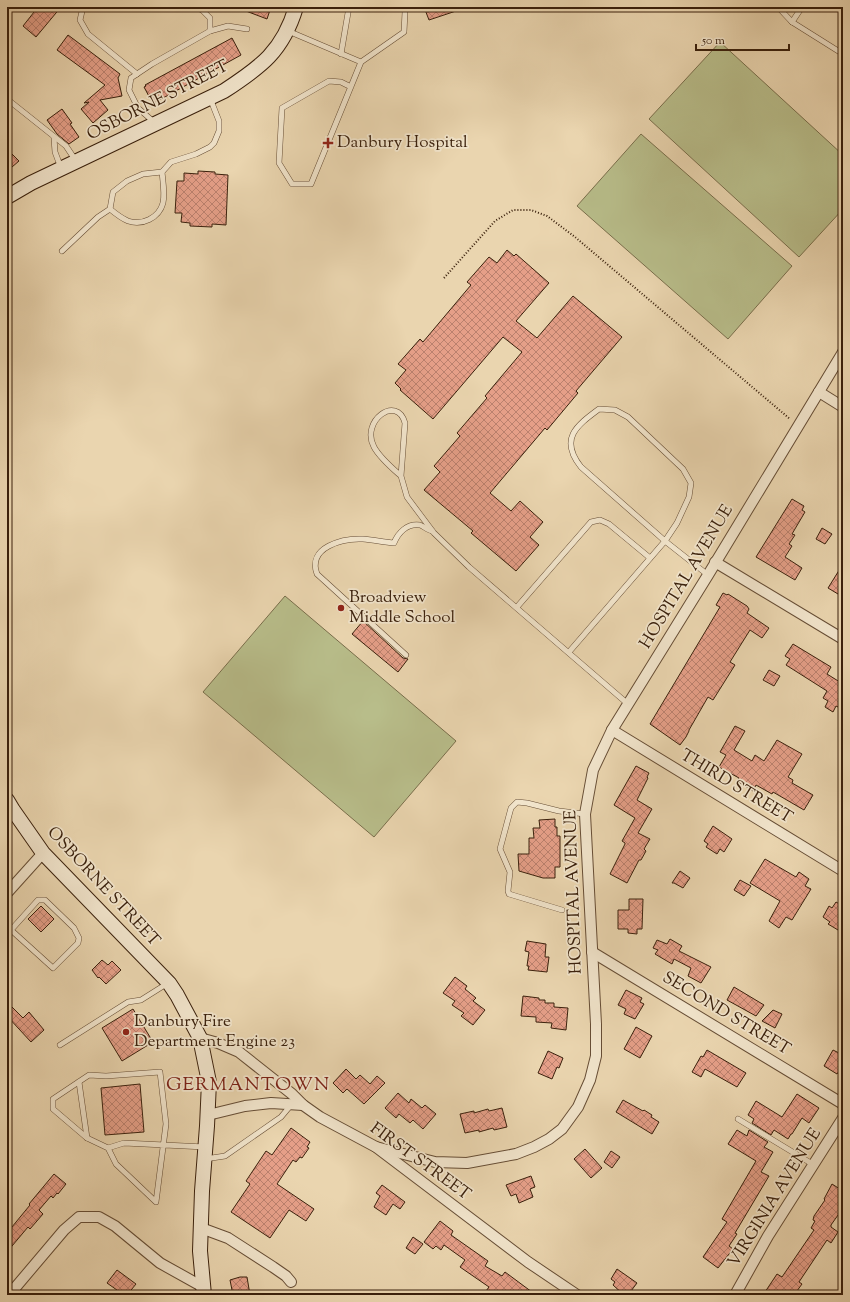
<svg xmlns="http://www.w3.org/2000/svg" width="850" height="1302" viewBox="0 0 850 1302" font-family="'Sorts Mill Goudy',serif">
	<defs>
		<pattern id="building-cross-hatch" width="8" height="8" patternUnits="userSpaceOnUse"><rect width="8" height="8" fill="#e59f88"/><path d="M0 0l8 8M0 8l8-8" fill="none" stroke="#bb816e"/></pattern>
	</defs>
	<rect width="100%" height="100%" fill="#ead5af"/>
	<filter id="stains"><feTurbulence type="fractalNoise" baseFrequency=".005" numOctaves="4"/><feColorMatrix values="0 0 0 0 .2 0 0 0 0 .09 0 0 0 0 .02 0 0 0 .5 -.17"/></filter>
	<radialGradient id="worn" r=".72"><stop offset=".6" stop-color="#630" stop-opacity="0"/><stop offset="1" stop-color="#630" stop-opacity=".3"/></radialGradient>
	<g fill="#b8bd8a" stroke="#796e4b">
		<polygon points="720,42 843,155 843,209 799,257 649,119"/>
		<polygon points="641,134 792,266 728,339 577,206"/>
		<polygon points="285,596 456,741 374,837 203,692"/>
	</g>
	<g fill="url(#building-cross-hatch)" stroke="#3a200c">
		<polygon points="38,7 61,7 36,37 23,26"/>
		<polygon points="238,7 271,7 267,19 238,8"/>
		<polygon points="424,7 462,7 462,9 429,20"/>
		<polygon points="68,35 120,74 118,78 122,96 100,100 108,110 93,123 81,109 89,102 84,103 105,85 57,50"/>
		<polygon points="232,38 241,55 154,103 152,102 144,87 146,86 145,85"/>
		<polygon points="62,109 72,123 70,124 79,137 69,144 57,134 47,120"/>
		<polygon points="7,149 19,161 12,167 7,162"/>
		<polygon points="198,171 215,172 215,174 228,175 226,225 212,224 212,227 190,226 190,223 181,222 182,213 175,213 177,181 184,181 184,173 198,174"/>
		<polygon points="507,250 514,256 516,254 549,283 516,321 537,338 573,296 622,337 576,391 578,393 547,430 545,428 490,493 511,511 520,501 543,522 530,537 539,545 516,571 471,533 473,531 424,490 440,472 434,466 460,436 457,433 487,398 485,396 522,352 503,337 433,419 400,390 401,389 395,383 406,370 398,364 420,339 423,342 471,285 467,282 489,257 497,263"/>
		<polygon points="792,499 804,506 802,510 805,512 792,534 795,535 789,544 792,546 785,557 802,568 795,580 756,557"/>
		<polygon points="822,528 832,534 825,544 816,539"/>
		<polygon points="843,564 843,597 828,588"/>
		<polygon points="723,593 727,595 728,594 747,606 749,609 747,613 769,628 762,638 750,630 730,662 735,665 713,700 708,697 689,730 689,731 686,737 680,745 650,724 720,607 716,605"/>
		<polygon points="363,621 403,658 408,659 398,672 352,634"/>
		<polygon points="793,644 831,667 827,674 843,684 843,699 838,707 836,706 833,712 825,707 828,701 823,698 827,691 786,665 790,659 785,656"/>
		<polygon points="769,670 780,676 774,686 763,680"/>
		<polygon points="735,726 745,731 734,750 752,761 755,755 764,761 777,740 802,754 788,777 793,780 792,783 813,795 804,810 773,792 772,794 756,785 753,791 737,781 739,778 719,767 726,755 720,752"/>
		<polygon points="636,766 649,773 647,777 648,778 637,800 652,809 638,833 650,839 644,849 646,851 641,860 639,860 627,883 610,874 625,844 625,843 622,841 635,818 614,805"/>
		<polygon points="555,819 555,827 557,827 557,836 560,836 560,867 555,867 555,878 543,878 519,871 518,854 529,854 529,838 534,838 533,828 540,828 539,820"/>
		<polygon points="713,826 732,839 724,852 720,849 717,854 706,847 708,844 704,841"/>
		<polygon points="765,859 796,877 799,872 809,879 805,886 811,889 792,920 786,917 779,928 769,921 780,901 750,883"/>
		<polygon points="680,871 690,878 683,888 674,883 672,883"/>
		<polygon points="740,880 751,886 744,896 734,890"/>
		<polygon points="629,899 643,899 642,929 637,929 637,934 628,933 628,929 618,929 618,910 629,910"/>
		<polygon points="836,902 843,906 843,922 838,930 828,924 830,922 823,917 829,906 832,908"/>
		<polygon points="41,906 54,919 41,932 28,919"/>
		<polygon points="670,939 682,946 679,951 711,967 701,983 688,976 691,968 674,959 672,964 655,954 658,950 653,948 657,940 667,944"/>
		<polygon points="527,941 546,944 545,957 549,957 547,972 528,970 529,966 527,966 529,952 525,951"/>
		<polygon points="102,960 108,965 112,961 121,970 106,984 99,977 98,978 92,970"/>
		<polygon points="455,977 467,986 465,989 476,998 473,1001 485,1010 473,1025 461,1016 464,1013 452,1005 455,1001 443,993"/>
		<polygon points="734,987 764,1005 756,1016 727,1000"/>
		<polygon points="626,990 642,998 640,1002 644,1004 635,1019 624,1014 626,1009 618,1005"/>
		<polygon points="523,996 539,998 539,1000 545,1000 545,1003 554,1003 554,1007 568,1008 566,1030 551,1028 552,1023 536,1022 536,1017 521,1016"/>
		<polygon points="7,1002 23,1018 29,1012 44,1030 31,1042 7,1016"/>
		<polygon points="133,1009 153,1042 122,1061 102,1028"/>
		<polygon points="773,1010 782,1014 775,1028 762,1021"/>
		<polygon points="636,1027 652,1036 640,1058 624,1049"/>
		<polygon points="707,1050 746,1073 737,1087 705,1069 701,1077 692,1072 701,1056 703,1057"/>
		<polygon points="833,1050 843,1055 843,1065 837,1074 824,1066"/>
		<polygon points="548,1051 563,1058 559,1068 557,1067 552,1079 538,1073"/>
		<polygon points="346,1069 356,1079 360,1075 370,1084 377,1076 385,1083 364,1104 347,1089 343,1093 333,1083"/>
		<polygon points="140,1084 144,1132 105,1135 101,1088"/>
		<polygon points="398,1093 409,1103 411,1099 422,1108 425,1105 436,1114 423,1129 413,1120 410,1123 399,1114 396,1118 385,1108"/>
		<polygon points="797,1094 819,1108 809,1123 802,1118 792,1134 791,1134 788,1139 774,1130 771,1135 752,1123 754,1119 748,1115 756,1101 782,1117"/>
		<polygon points="623,1100 643,1111 644,1110 652,1115 651,1117 659,1122 652,1134 616,1112"/>
		<polygon points="502,1108 507,1127 494,1130 493,1128 479,1132 479,1130 465,1133 460,1114 474,1111 474,1113 488,1109 489,1111"/>
		<polygon points="291,1128 310,1142 307,1147 309,1148 302,1158 300,1157 296,1162 293,1160 277,1184 314,1209 306,1221 289,1210 270,1238 231,1212 250,1184 246,1181 266,1151 272,1155"/>
		<polygon points="737,1130 747,1136 749,1130 768,1142 764,1147 773,1152 761,1172 769,1176 735,1233 737,1234 729,1246 733,1249 718,1268 703,1257 727,1222 722,1219 756,1161 728,1144"/>
		<polygon points="585,1149 602,1168 591,1178 574,1159"/>
		<polygon points="611,1151 620,1157 612,1168 604,1162"/>
		<polygon points="54,1174 66,1184 58,1194 57,1193 53,1198 51,1196 39,1210 43,1214 30,1229 28,1227 7,1252 7,1233 30,1205 29,1204"/>
		<polygon points="531,1176 535,1187 530,1189 533,1197 519,1203 516,1194 511,1196 506,1185"/>
		<polygon points="832,1184 843,1191 843,1208 831,1225 831,1227 838,1232 831,1243 827,1240 799,1282 802,1284 794,1295 763,1295 777,1274 782,1277 814,1230 811,1228 815,1221 813,1220 814,1216 825,1200 824,1199"/>
		<polygon points="382,1185 405,1202 400,1209 393,1204 386,1215 374,1207 380,1196 376,1193"/>
		<polygon points="440,1221 453,1231 451,1235 488,1261 485,1266 502,1276 505,1272 536,1295 483,1295 489,1287 460,1267 465,1260 444,1245 441,1250 436,1246 433,1249 424,1242"/>
		<polygon points="413,1237 423,1244 415,1254 406,1248"/>
		<polygon points="617,1269 637,1283 628,1295 624,1295 613,1285 615,1282 611,1279"/>
		<polygon points="117,1270 136,1284 127,1295 124,1295 107,1283"/>
		<polygon points="240,1277 247,1277 250,1295 233,1295 230,1280"/>
	</g>
	<g fill="none" stroke-linecap="round" stroke-linejoin="round">
		<defs>
			<g id="service">
				<polyline points="83,7 80,20 88,34 137,74"/>
				<polyline points="196,7 202,10 210,18 210,31"/>
				<polyline points="778,7 792,22 843,54"/>
				<polyline points="792,22 802,7"/>
				<polyline points="288,31 361,62 404,32 405,12 403,7"/>
				<polyline points="341,54 349,7"/>
				<polyline points="351,87 341,82 329,81 282,108 279,163 292,184 311,184 361,62"/>
				<polyline points="7,99 66,146 76,161"/>
				<polyline points="155,123 138,108 129,90 131,78 152,64 210,31 228,26 247,29"/>
				<polyline points="54,138 55,152 61,168"/>
				<polyline points="110,209 113,192 127,181 143,174 162,172"/>
				<path d="M62 251 98 217 110 209C116 214 121 218 128 221 142 226 159 218 163 203 165 194 163 182 162 172L171 162 196 154 210 147 214 143 219 131V121L210 98"/>
				<path d="M599 409 615 410 628 417 683 469 691 483 689 497 677 523 665 541 581 467C559 439 576 426 599 409Z"/>
				<path d="M401 476C392 468 380 458 374 447 360 421 397 394 405 423L401 476 407 497 434 533 469 567 628 704"/>
				<polyline points="517,607 591,522 600,520 609,524 650,558"/>
				<polyline points="569,652 665,541 708,575"/>
				<path d="M406 655 317 574C307 547 343 538 363 539 373 540 384 542 394 543 398 533 407 523 420 525 423 526 428 530 432 531"/>
				<polyline points="562,910 509,894 508,891 510,872 500,849 511,808 517,802 527,803 559,811 585,814"/>
				<polyline points="7,927 11,930 53,968 78,943 79,938 74,928 45,900 38,900 11,930"/>
				<polyline points="60,1045 128,1002 141,1000 168,983"/>
				<polyline points="79,1082 87,1138"/>
				<polyline points="738,1119 814,1165"/>
				<polyline points="108,1148 87,1138 53,1109 53,1099 89,1075 106,1076 160,1072 166,1124 156,1202 116,1164 108,1148 124,1143 205,1147"/>
				<polyline points="205,1159 225,1156 281,1117 291,1105"/>
			</g>
			<g id="minor">
				<polyline points="819,392 843,407"/>
				<polyline points="715,562 843,639"/>
				<polyline points="612,730 843,871"/>
				<polyline points="7,893 43,853"/>
				<polyline points="592,952 843,1104"/>
				<polyline points="200,1038 218,1043 239,1052 292,1094 303,1105 320,1117 376,1147 528,1262 577,1295"/>
				<polyline points="208,1115 245,1106 271,1103 303,1105"/>
				<polyline points="376,1147 435,1162 467,1163 516,1154 534,1147 549,1139 562,1129 578,1107 590,1080 596,1056 596,1024 585,814 593,770 612,730 708,575 843,352"/>
				<polyline points="201,1228 228,1238 273,1267 286,1276 291,1282"/>
				<polyline points="9,1295 64,1230 79,1217 99,1217 115,1226 160,1263 203,1287"/>
				<polyline points="735,1295 768,1236 843,1118"/>
			</g>
			<g id="secondary">
				<path d="M7 197 31 183 224 91C261 67 283 51 296 7"/>
				<polyline points="7,800 13,810 43,853 169,983 177,995 200,1038 209,1082 207,1126 202,1191 200,1251 204,1295"/>
			</g>
		</defs>
		<use href="#service" stroke="#664d35" stroke-width="6"/>
		<use href="#minor" stroke="#664d35" stroke-width="12"/>
		<use href="#secondary" stroke="#3a200c" stroke-width="16"/>
		<polyline stroke="#3a200c" stroke-width="2" stroke-dasharray="1 2" stroke-linecap="butt" points="444,278 495,221 513,210 531,210 547,216 575,237 790,419"/>
		<use href="#service" stroke="#f1e4cb" stroke-width="5"/>
		<use href="#minor" stroke="#f1e4cb" stroke-width="10"/>
		<use href="#secondary" stroke="#f1e4cb" stroke-width="14"/>
	</g>
	<g fill="#8f2418" stroke="#f1e4cb" stroke-width="1.5">
		<path d="M326 137h4v4h4v4h-4v4h-4v-4h-4v-4h4z"/>
		<circle cx="341" cy="608" r="4"/>
		<circle cx="126" cy="1032" r="4"/>
	</g>
	<g text-anchor="middle" dominant-baseline="central" stroke-width="3.5" stroke-linejoin="round" paint-order="stroke">
		<g font-size="17" fill="#3a200c" stroke="#f1e4cb">
			<text transform="translate(158 101) rotate(-27)">OSBORNE STREET</text>
			<text transform="translate(687 577) rotate(-59)">HOSPITAL AVENUE</text>
			<text transform="translate(736 787) rotate(31)">THIRD STREET</text>
			<text transform="translate(103 887) rotate(47)">OSBORNE STREET</text>
			<text transform="translate(574 892) rotate(-92)">HOSPITAL AVENUE</text>
			<text transform="translate(726 1014) rotate(31)">SECOND STREET</text>
			<text transform="translate(420 1162) rotate(36)">FIRST STREET</text>
			<text transform="translate(775 1198) rotate(-58)">VIRGINIA AVENUE</text>
		</g>
		<g font-size="17" fill="#3a200c" stroke="#f1e4cb" text-anchor="start">
			<text x="337" y="143">Danbury Hospital</text>
			<text x="349" y="598">Broadview<tspan x="349" dy="20">Middle School</tspan></text>
			<text x="134" y="1022">Danbury Fire<tspan x="134" dy="20">Department Engine 23</tspan></text>
		</g>
		<g font-size="19" letter-spacing="1" fill="#7a1f14" stroke="#f1e4cb">
			<text x="248" y="1085">GERMANTOWN</text>
		</g>
	</g>
	<rect width="850" height="1302" fill="none" stroke="#ead5af" stroke-width="24"/>
	<rect x="8" y="8" width="834" height="1286" fill="none" stroke="#3a200c" stroke-width="2"/>
	<rect x="12" y="12" width="826" height="1278" fill="none" stroke="#3a200c"/>
	<path d="M696 44v6h93v-6" fill="none" stroke="#3a200c" stroke-width="2"/>
	<text x="702" y="44" font-size="12" fill="#3a200c" stroke="#f1e4cb" stroke-width="3" paint-order="stroke">50 m</text>
	<rect width="100%" height="100%" filter="url(#stains)"/>
	<rect width="100%" height="100%" fill="url(#worn)"/>
</svg>
